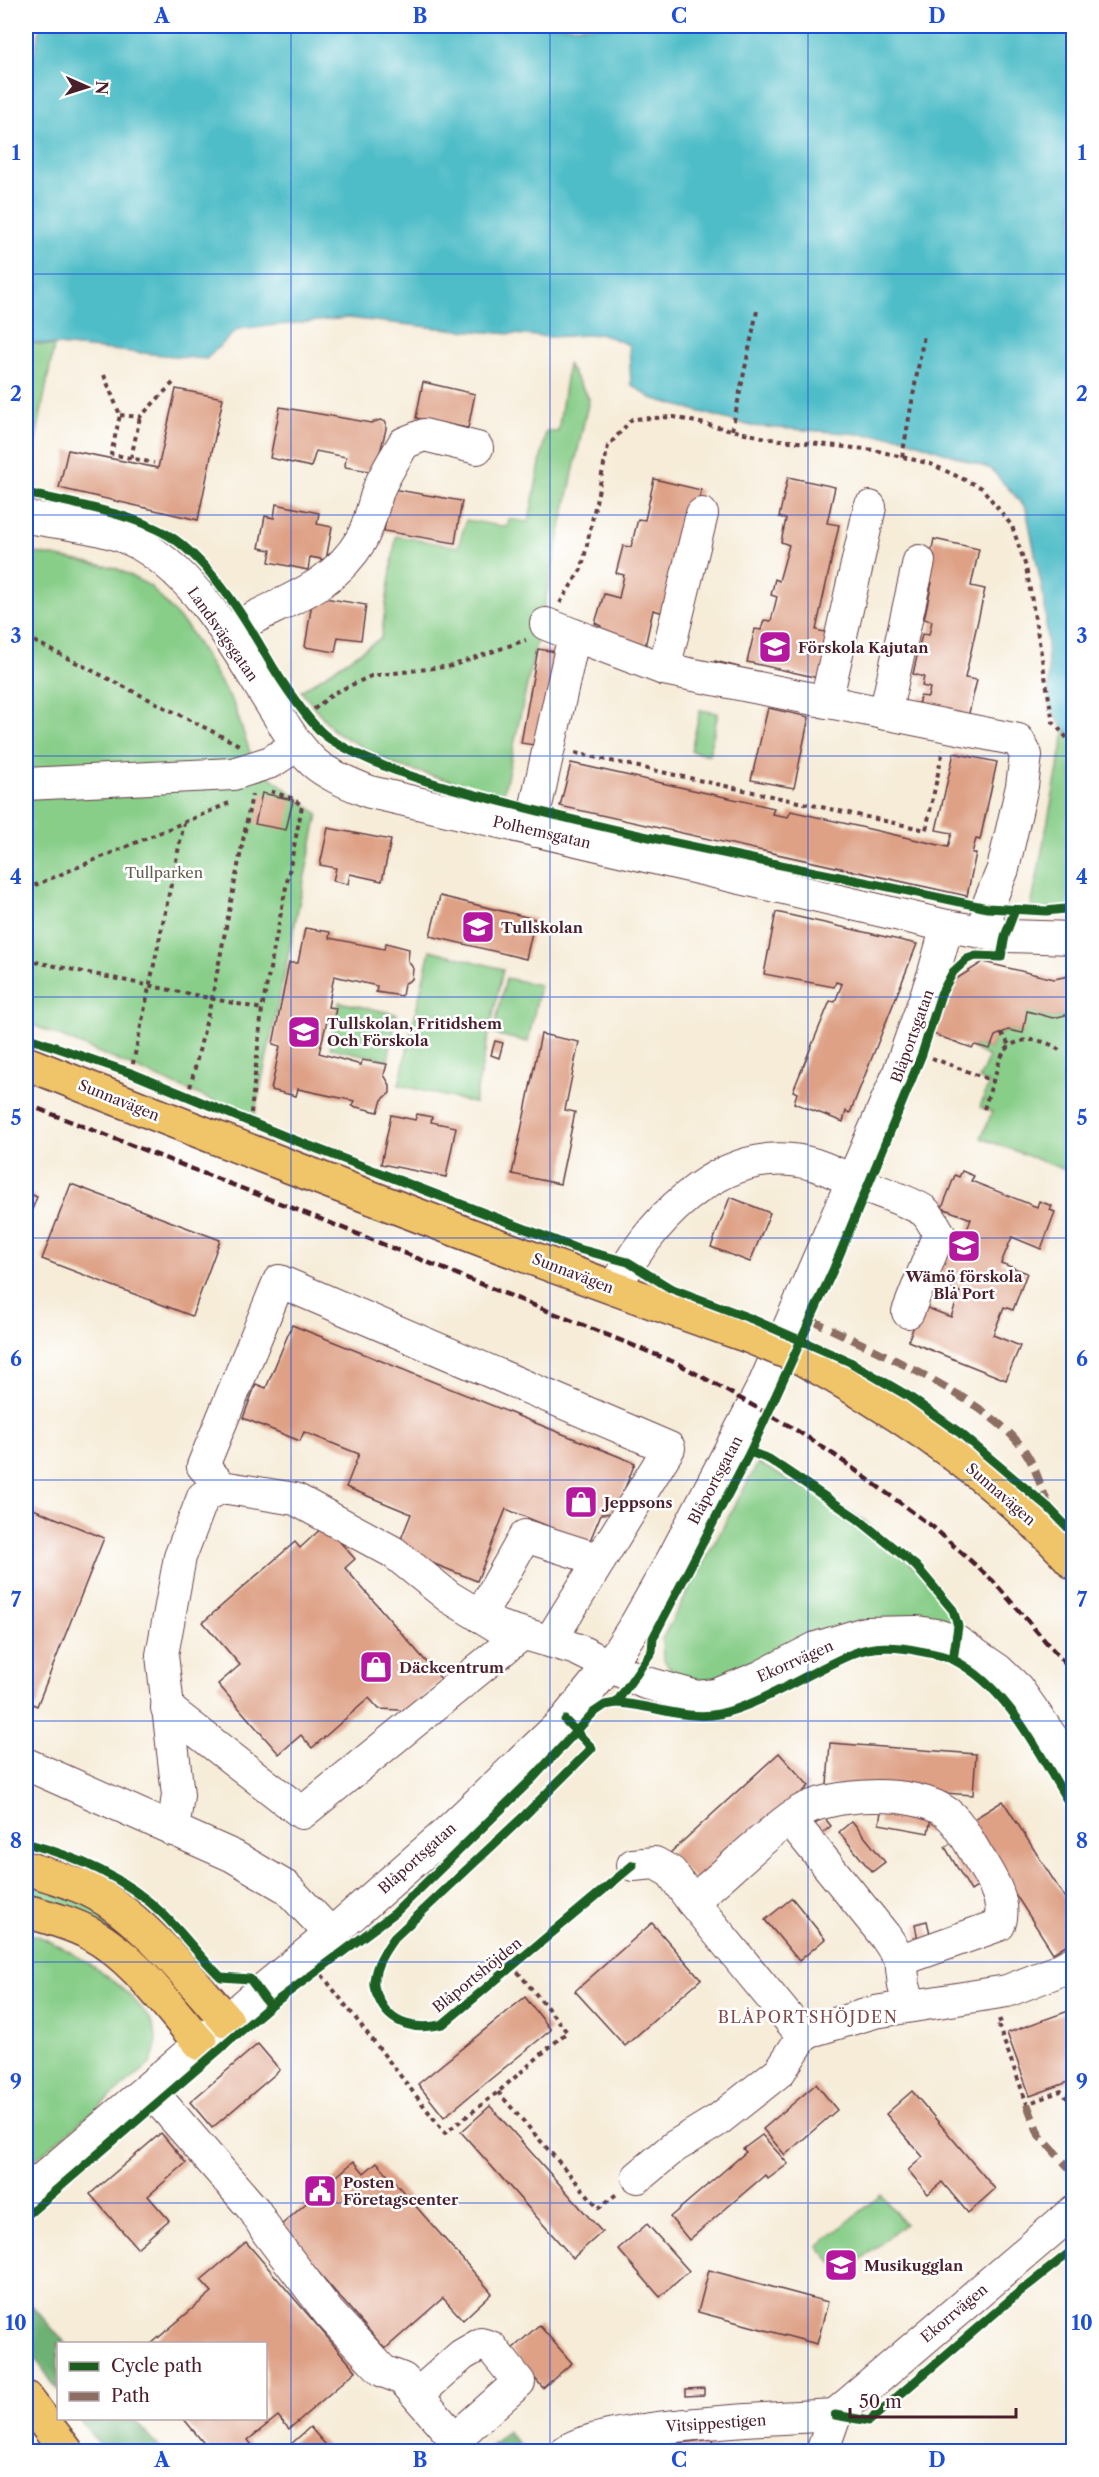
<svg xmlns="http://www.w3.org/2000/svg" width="1099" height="2477" viewBox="0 0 1099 2477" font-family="'Libre Caslon Text',serif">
	<rect width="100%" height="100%" fill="#fff"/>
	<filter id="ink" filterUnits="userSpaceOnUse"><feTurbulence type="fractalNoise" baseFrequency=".0167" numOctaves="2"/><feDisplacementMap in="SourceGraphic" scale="12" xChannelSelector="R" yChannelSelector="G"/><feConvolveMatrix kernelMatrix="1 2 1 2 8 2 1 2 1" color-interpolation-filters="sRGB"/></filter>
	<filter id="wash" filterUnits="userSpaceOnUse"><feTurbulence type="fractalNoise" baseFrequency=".008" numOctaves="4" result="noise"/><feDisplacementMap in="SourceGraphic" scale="24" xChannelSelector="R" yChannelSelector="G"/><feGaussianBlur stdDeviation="1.35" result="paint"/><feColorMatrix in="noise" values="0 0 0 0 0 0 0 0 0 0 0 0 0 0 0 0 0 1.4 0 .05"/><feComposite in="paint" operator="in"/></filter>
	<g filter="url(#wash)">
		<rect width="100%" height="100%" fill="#f6ecd8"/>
		<g fill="#88ce89" stroke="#69765a" stroke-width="1.5">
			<polygon points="26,343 54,346 28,481 26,480"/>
			<polygon points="568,365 589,399 503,796 392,764 334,731 301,691 381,638 396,536 458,547 466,520 507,527 509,519 529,522 546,431 558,432"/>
			<polygon points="26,549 31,552 116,568 150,586 188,628 234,705 254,764 318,814 254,1118 26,1022"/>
			<polygon points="700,710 718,713 709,755 691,751"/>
			<polygon points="1065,732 1073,732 1073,907 1058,910 1031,908"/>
			<polygon points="430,950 503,969 474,1103 399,1085"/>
			<polygon points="506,978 540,985 528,1042 493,1034"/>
			<polygon points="339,1002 397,1014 388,1060 330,1048"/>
			<path d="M1027 1011 1053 1018 1073 1013V1065C1064 1069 1063 1079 1063 1088L1073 1100V1173L981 1138 992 1112 980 1107 989 1083 979 1079 989 1057 972 1048 975 1045 990 1049 995 1036 1008 1030 1022 1033Z"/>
			<polygon points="758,1463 864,1520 940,1591 956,1619 953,1628 730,1677 704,1681 676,1676 663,1659 662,1639"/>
			<polygon points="26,1877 59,1888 128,1930 188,1999 182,2004 26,1898"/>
			<path d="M26 1933C60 1939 147 1997 155 2032 158 2043 154 2054 150 2064L26 2167Z"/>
			<polygon points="881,2195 905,2224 842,2275 818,2246"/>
		</g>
		<g fill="#6eb175" stroke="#5c6850" stroke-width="1.5">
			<polygon points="26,2299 65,2343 58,2344 58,2391 26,2345"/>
			<polygon points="79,2419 133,2419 163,2451 104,2451"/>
			<polygon points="507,2431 525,2451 485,2451"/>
		</g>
		<polygon fill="#50bdc8" stroke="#4d6e7a" stroke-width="1.5" points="40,26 1073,26 1073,732 1065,731 1050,707 1045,603 1026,508 991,469 901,437 751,426 651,398 631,384 629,345 602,334 550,337 448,329 347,318 238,329 206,359 26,342 26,93"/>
		<g id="blocks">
			<g fill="#dea186">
				<polygon points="423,382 475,394 468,428 416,418"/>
				<polygon points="176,389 223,398 198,520 59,488 68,450 158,468"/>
				<polygon points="280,407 371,423 380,420 386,422 386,429 375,472 345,467 346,457 316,451 311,467 270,458"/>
				<polygon points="788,477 835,487 827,523 839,525 816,630 833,634 823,679 747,662 755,629 761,630 764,620 771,621 777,597 771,595 775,579 779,581 789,545 781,542 786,519 779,517"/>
				<polygon points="654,479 701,490 692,533 664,613 653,610 645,647 598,638 601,626 595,623 604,594 619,598 624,575 616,573 623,546 631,547 638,519 645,520"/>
				<polygon points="392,489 462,501 455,543 384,531"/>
				<polygon points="276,504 319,513 317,524 332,527 326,560 310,557 308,570 269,562 271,550 259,548 265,516 274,518"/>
				<polygon points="934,539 979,549 971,586 985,589 965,678 977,680 967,721 917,710 920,696 928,697 930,688 922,686 924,677 913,674 922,634 929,635 932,621 924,619 932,583 925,582"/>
				<polygon points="313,596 366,605 361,640 338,637 335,652 305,647"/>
				<polygon points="538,649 563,653 546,747 521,743"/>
				<polygon points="715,661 739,667 737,675 714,669"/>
				<polygon points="768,708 809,717 794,788 751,780"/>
				<polygon points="954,753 997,762 980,840 976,839 972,853 976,853 967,896 560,806 571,763 774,808 772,814 788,817 791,811 948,847 952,833 936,830"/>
				<polygon points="262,793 293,800 286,830 255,824"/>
				<polygon points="328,828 391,840 382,881 350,874 348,884 333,881 336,868 320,865"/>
				<polygon points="440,896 535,919 526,959 430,936"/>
				<polygon points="776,912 917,944 850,1113 846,1111 843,1122 794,1103 797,1093 793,1091 830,1001 835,1002 842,984 836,982 834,987 764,974"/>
				<polygon points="305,928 330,932 329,938 384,949 386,943 409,949 408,961 413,968 412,979 404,984 402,996 376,992 377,986 334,976 328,1007 336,1008 333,1023 327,1021 319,1053 361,1065 362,1060 387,1064 384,1075 390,1085 390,1093 382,1100 378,1112 352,1106 355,1101 298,1089 296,1096 271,1090 280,1046 273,1044 289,963 298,963"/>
				<polygon points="983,962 1054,979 1074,975 1074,1013 1053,1018 1027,1011 1023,1033 1008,1030 995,1036 990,1049 975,1045 972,1048 933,1034 948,984"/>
				<polygon points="541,1034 579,1042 565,1110 575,1112 560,1184 512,1174"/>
				<polygon points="495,1041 503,1043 499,1058 491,1055"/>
				<polygon points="417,1114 432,1117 431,1122 456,1127 446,1177 381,1164 391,1115 415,1120"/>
				<polygon points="962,1171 974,1176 971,1181 1037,1207 1039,1201 1052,1206 1050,1210 1055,1212 1041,1249 1012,1237 1001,1263 1027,1273 1013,1310 1004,1307 993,1335 1020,1346 1006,1380 908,1341 922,1306 951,1317 960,1292 930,1280 944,1243 960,1249 971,1219 942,1208 955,1175 959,1177"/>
				<polygon points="71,1184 220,1240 192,1316 42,1259"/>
				<polygon points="26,1192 37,1197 26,1225"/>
				<polygon points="730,1197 770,1213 750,1262 711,1247"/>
				<polygon points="292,1325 635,1463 615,1513 601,1514 589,1543 506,1509 477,1581 397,1549 411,1514 346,1487 359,1454 304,1432 300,1441 243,1418 256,1384 266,1388"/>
				<polygon points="26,1506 104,1538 37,1706 26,1701"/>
				<polygon points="325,1525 355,1559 345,1568 442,1680 404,1713 400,1710 379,1709 369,1698 312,1748 301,1735 279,1754 218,1684 240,1665 203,1622 295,1542 300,1548"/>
				<polygon points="830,1743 976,1754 973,1795 827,1785"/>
				<polygon points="779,1753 809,1786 700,1886 670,1853"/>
				<polygon points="1003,1801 1074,1912 1074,1940 1053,1953 969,1822"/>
				<polygon points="882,1806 932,1815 928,1833 879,1824"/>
				<polygon points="824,1817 831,1826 819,1836 812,1827"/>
				<polygon points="852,1821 885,1862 872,1872 839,1832"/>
				<polygon points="958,1839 985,1882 971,1891 945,1847"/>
				<polygon points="792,1898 825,1939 799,1961 765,1920"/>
				<polygon points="927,1921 931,1938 918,1941 915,1924"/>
				<polygon points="652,1923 701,1979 625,2046 575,1991"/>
				<polygon points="525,1997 551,2030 444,2117 418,2084"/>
				<polygon points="1074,2009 1074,2080 1030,2096 1007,2033"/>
				<polygon points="258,2044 280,2070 212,2128 190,2102"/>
				<polygon points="816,2084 837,2110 785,2155 763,2129"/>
				<polygon points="912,2091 995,2189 968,2213 942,2182 928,2194 908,2170 923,2157 886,2114"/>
				<polygon points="490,2106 602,2232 573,2258 461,2132"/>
				<polygon points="161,2133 186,2163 148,2196 169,2220 137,2248 90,2194"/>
				<polygon points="762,2135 788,2164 768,2179 765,2175 689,2240 670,2217 746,2152 743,2149"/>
				<polygon points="354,2161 364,2173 377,2162 492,2293 463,2320 443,2298 385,2349 279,2227"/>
				<polygon points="647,2224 689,2271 660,2297 618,2249"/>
				<polygon points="246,2242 356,2371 289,2429 278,2416 248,2440 257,2452 211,2452 183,2418 266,2418 266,2344 151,2344 212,2292 201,2280"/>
				<polygon points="709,2270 828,2302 817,2344 698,2312"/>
				<polygon points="539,2325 572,2363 543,2388 511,2350"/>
				<polygon points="704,2388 704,2395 686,2396 686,2389"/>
				<polygon points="310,2427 332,2452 296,2452 290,2445"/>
				<polygon points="713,2439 715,2452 618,2452 618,2450"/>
				<polygon points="1074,2448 1074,2452 1054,2452 1054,2450"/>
			</g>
		</g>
	</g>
	<g filter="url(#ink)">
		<use href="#blocks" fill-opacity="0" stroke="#643e45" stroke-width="1.5"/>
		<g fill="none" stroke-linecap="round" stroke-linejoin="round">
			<defs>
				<g id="minor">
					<path d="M26 517C60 523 111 527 141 545 199 579 233 643 268 699 282 721 294 744 313 762 329 776 351 784 370 792L947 926 1005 936 1074 938"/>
					<path d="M227 633C274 602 329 594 361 540 370 525 373 504 379 488 386 472 395 458 404 443L424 435 477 448"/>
					<polyline points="574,635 664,669 1018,740 1026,755 1022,786 1003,869 987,908 989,934"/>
					<polyline points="664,669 702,514"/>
					<polyline points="826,702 870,507"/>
					<polyline points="885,714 919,561"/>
					<polyline points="26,784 233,774 271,762 297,745"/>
					<polyline points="536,831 535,810 574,635 546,624"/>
					<path d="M615 1289C646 1225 714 1152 792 1160 816 1162 839 1175 860 1184 875 1190 913 1203 924 1211 930 1216 935 1227 939 1233L908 1312"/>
					<polyline points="222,1487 203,1466 279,1281 669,1448 550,1641"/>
					<polyline points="480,1616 525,1536 600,1560"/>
					<polyline points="167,1708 302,1813 522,1634"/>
					<polyline points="26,1764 233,1856 286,1887 331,1934"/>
					<polyline points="790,1819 885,1936 901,1960 904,1986 911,2006"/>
					<polyline points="173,1830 178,1795 162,1655 180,1557 203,1497 222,1487 295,1499 393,1552 449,1597 497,1626 576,1649 643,1682 697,1697 716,1695 760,1677 816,1648 865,1633 917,1632 936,1635 957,1642 998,1670 1017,1688 1074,1769"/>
					<polyline points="633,1865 655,1863 671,1872 692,1901 803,2036"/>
					<path d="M692 1901C727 1874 760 1838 797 1813 830 1792 916 1789 947 1813 959 1822 966 1837 974 1850 986 1871 1009 1900 999 1925L901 1960"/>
					<polyline points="149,2089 255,2211 268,2233 329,2313 383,2371 403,2379 455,2439 519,2382 491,2347 481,2344 462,2355 417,2395"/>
					<polyline points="638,2177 674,2147 718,2120 780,2071 803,2036 814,2030 875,2012 1007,1991 1053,1973 1074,1962"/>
					<polyline points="26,2193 260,1992 331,1934 444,1835 565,1720 609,1666 636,1624 673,1559 764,1385 898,1075 933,976 947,926"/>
					<polyline points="835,2415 1074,2211"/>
					<path d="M565 2452C598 2424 784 2418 835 2415"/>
					<polyline points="822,2452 835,2415"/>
				</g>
				<g id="major">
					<path d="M26 1063C265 1158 505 1251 748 1336"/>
					<path d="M801 1358C901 1412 998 1478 1074 1563"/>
					<path d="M26 1868C48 1875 70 1881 91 1891 141 1916 190 1979 227 2021"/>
				</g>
				<g id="highway">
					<path d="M26 1911C47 1917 71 1923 91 1934 136 1959 167 2006 201 2044"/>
					<polyline points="26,2398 67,2452"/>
				</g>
			</defs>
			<use href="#minor" stroke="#643e45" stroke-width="34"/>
			<use href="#major" stroke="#643e45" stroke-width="36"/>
			<use href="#highway" stroke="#643e45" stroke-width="36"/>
			<g stroke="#643e45" stroke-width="4" stroke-dasharray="4.5 4.5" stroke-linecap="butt">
				<polyline points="104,375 120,415 111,454 154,463"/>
				<polyline points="120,415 140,417 173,383"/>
				<polyline points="732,430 757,311"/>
				<polyline points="902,457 924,335"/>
				<polyline points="131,458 140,417"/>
				<polyline points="560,603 582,568 608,446 632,419 674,417 771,439 874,450 931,464 982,488 1012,526 1026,567 1053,722 1074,746"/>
				<path d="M26 607C31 617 31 630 26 640"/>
				<polyline points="26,637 239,745"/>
				<polyline points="307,715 334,693 371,676 451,666 526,640"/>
				<polyline points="575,753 926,830 943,750"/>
				<polyline points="26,889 232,802"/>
				<polyline points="26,960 262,1009"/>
				<polyline points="1069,1019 1074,1043"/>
				<polyline points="1001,1033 1010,1046"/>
				<path d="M932 1058 993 1081C997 1071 999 1057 1006 1050 1019 1034 1049 1039 1061 1052"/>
				<polyline points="131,1073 184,823"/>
				<polyline points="188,1096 212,998 252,795"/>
				<polyline points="984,1109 993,1081"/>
				<polyline points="250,1122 262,1009 302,806 294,799 270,791"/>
				<polyline points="322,1975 445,2133 498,2092 567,2032 513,1966"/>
				<polyline points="1002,2020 997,2022 1027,2104 1061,2091 1074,2106"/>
				<polyline points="498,2092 599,2208 619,2192"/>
			</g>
			<use href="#minor" stroke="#fff" stroke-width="32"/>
			<use href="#major" stroke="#f0c469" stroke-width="33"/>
			<use href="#highway" stroke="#f0c469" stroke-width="33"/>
			<polyline stroke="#4a1f2b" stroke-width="4.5" stroke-dasharray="9 4.5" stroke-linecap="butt" points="26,1104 323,1220 679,1364 793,1428 836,1456 933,1527 993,1581 1074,1674"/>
			<defs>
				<polyline id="major-bridge" points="748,1336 801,1358"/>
			</defs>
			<use href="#major-bridge" stroke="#643e45" stroke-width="36" stroke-linecap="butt"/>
			<use href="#major-bridge" stroke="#f0c469" stroke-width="33"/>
			<g stroke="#8d6e63" stroke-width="8" stroke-dasharray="15 8" stroke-linecap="butt">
				<path d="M810 1319C867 1347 994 1401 1026 1453 1036 1468 1041 1488 1048 1504"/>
				<polyline points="1027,2104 1039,2135 1074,2173"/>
			</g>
			<defs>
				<g id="cycleway">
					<path d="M26 493C70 503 145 515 181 544 217 573 244 617 267 657 279 678 311 727 330 739 389 776 460 790 526 808 678 847 834 874 987 908L1046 911 1074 908"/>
					<polyline points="26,1037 131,1073 289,1138 575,1248 628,1262 670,1288 752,1319 850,1362 908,1396 960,1433 1049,1508 1074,1534"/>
					<polyline points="750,1452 769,1459 858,1519 916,1566 953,1610 958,1626 953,1660"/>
					<path d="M616 1703C650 1704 686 1721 719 1714 761 1705 811 1671 852 1654 872 1645 898 1646 919 1651 930 1653 944 1655 954 1660 1012 1690 1040 1758 1074 1811"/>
					<path d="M565 1720 592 1748 525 1815 394 1938C384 1952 376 1964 374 1981 373 1987 376 1993 379 1999 390 2025 417 2031 443 2024L633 1865"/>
					<path d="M26 1843C78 1857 125 1877 164 1915 184 1935 201 1958 221 1977L250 1979 270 2006 395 1913 534 1777 593 1713 605 1705 616 1703 652 1651 653 1638 750 1452 834 1268 922 1054 941 994 953 972 967 959 976 956 1001 957 1005 936 1015 910"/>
					<polyline points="26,2216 270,2006"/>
					<polyline points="835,2415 869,2421 1017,2294 1074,2249"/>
				</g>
			</defs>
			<use href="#cycleway" stroke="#fff" stroke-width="13"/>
			<use href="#cycleway" stroke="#1b5e20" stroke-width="9"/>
		</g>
	</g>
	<path fill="none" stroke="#1d4ed8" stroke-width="1.5" stroke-opacity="0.55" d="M291 26V2452M550 26V2452M808 26V2452M26 274H1074M26 515H1074M26 756H1074M26 997H1074M26 1238H1074M26 1480H1074M26 1721H1074M26 1962H1074M26 2203H1074"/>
	<defs>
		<symbol id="school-square" viewBox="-11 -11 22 22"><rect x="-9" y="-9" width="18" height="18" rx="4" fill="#b5179e" stroke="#fff"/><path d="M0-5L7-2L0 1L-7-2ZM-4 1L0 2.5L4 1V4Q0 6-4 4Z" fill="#fff"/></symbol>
		<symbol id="shop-square" viewBox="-11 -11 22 22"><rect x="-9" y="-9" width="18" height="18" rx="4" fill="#b5179e" stroke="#fff"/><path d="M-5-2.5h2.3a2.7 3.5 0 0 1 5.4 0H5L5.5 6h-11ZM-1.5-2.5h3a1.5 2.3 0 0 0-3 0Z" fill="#fff"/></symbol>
		<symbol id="civic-square" viewBox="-11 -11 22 22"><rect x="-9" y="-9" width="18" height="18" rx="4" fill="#b5179e" stroke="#fff"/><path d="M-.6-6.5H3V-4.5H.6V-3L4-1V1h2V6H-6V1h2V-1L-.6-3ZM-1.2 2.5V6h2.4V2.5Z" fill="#fff"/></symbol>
	</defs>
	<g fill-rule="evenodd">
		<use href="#school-square" x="756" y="628" width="38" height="38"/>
		<use href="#school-square" x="459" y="908" width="38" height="38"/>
		<use href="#school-square" x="285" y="1013" width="38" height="38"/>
		<use href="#school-square" x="945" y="1227" width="38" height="38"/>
		<use href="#shop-square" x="562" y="1483" width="38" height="38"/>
		<use href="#shop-square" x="357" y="1648" width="38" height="38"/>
		<use href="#civic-square" x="301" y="2172" width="38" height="38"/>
		<use href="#school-square" x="822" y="2246" width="38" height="38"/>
	</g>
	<g text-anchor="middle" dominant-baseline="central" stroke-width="5" stroke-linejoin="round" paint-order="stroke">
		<g font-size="15" fill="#4a1f2b" stroke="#fff">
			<text transform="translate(223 634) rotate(55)">Landsvägsgatan</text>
			<text transform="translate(542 832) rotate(13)">Polhemsgatan</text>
			<text transform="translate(912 1036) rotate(-70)">Blåportsgatan</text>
			<text transform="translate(119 1100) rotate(22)">Sunnavägen</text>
			<text transform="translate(573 1273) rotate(21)">Sunnavägen</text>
			<text transform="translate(715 1480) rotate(-62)">Blåportsgatan</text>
			<text transform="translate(1001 1494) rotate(41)">Sunnavägen</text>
			<text transform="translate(795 1661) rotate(-24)">Ekorrvägen</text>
			<text transform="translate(417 1858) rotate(-42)">Blåportsgatan</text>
			<text transform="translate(477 1975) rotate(-39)">Blåportshöjden</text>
			<text transform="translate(954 2313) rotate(-40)">Ekorrvägen</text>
			<text transform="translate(716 2423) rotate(-4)">Vitsippestigen</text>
		</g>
		<g font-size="15" font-weight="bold" fill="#4a1f2b" stroke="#fff" text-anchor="start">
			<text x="798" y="647">Förskola Kajutan</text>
			<text x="501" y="927">Tullskolan</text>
			<text x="327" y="1023">Tullskolan, Fritidshem<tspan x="327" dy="17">Och Förskola</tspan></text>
			<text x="964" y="1276" text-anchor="middle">Wämö förskola<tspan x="964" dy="17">Blå Port</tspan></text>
			<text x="604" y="1502">Jeppsons</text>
			<text x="399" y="1667">Däckcentrum</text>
			<text x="343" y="2182">Posten<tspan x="343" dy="17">Företagscenter</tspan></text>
			<text x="864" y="2265">Musikugglan</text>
		</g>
		<g font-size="15" fill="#605c4c" stroke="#fff">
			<text x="164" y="872">Tullparken</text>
		</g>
		<g font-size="16" letter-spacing="1.5" fill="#7e4c4b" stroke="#fff">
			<text x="808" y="2017">BLÅPORTSHÖJDEN</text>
		</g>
	</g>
	<rect width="1099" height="2477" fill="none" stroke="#fff" stroke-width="66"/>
	<rect x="57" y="2342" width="210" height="78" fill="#ffffff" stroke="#b7a5aa" stroke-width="1.5"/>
	<rect x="69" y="2362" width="30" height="9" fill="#1b5e20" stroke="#b7a5aa" stroke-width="1.5"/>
	<text x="111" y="2372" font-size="18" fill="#4a1f2b">Cycle path</text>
	<rect x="69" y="2392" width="30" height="9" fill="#8d6e63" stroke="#b7a5aa" stroke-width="1.5"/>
	<text x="111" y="2402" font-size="18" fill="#4a1f2b">Path</text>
	<g transform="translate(87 87) rotate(93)" stroke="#ffffff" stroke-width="4.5" paint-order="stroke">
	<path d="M0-4.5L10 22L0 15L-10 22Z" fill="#4a1f2b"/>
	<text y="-9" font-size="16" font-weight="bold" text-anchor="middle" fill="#4a1f2b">N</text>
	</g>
	<path d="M850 2408v9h166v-9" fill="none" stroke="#4a1f2b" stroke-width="3"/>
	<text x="859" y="2408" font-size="18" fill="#4a1f2b" stroke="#ffffff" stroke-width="4.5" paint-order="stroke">50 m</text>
	<rect x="33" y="33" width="1033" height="2411" fill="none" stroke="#1d4ed8" stroke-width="2"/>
	<g font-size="20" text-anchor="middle" font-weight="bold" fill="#1d4ed8">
		<text x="162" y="23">A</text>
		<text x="420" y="23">B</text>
		<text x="679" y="23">C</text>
		<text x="937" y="23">D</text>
		<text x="16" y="160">1</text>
		<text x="1082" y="160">1</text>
		<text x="16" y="401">2</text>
		<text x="1082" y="401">2</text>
		<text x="16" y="643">3</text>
		<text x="1082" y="643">3</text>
		<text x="16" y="884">4</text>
		<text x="1082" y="884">4</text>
		<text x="16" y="1125">5</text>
		<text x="1082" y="1125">5</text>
		<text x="16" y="1366">6</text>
		<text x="1082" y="1366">6</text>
		<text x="16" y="1607">7</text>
		<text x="1082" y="1607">7</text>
		<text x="16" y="1848">8</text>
		<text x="1082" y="1848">8</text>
		<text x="16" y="2089">9</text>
		<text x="1082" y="2089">9</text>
		<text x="16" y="2330">10</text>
		<text x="1082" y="2330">10</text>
		<text x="162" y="2467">A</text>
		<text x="420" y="2467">B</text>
		<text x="679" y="2467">C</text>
		<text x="937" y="2467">D</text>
	</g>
</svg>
